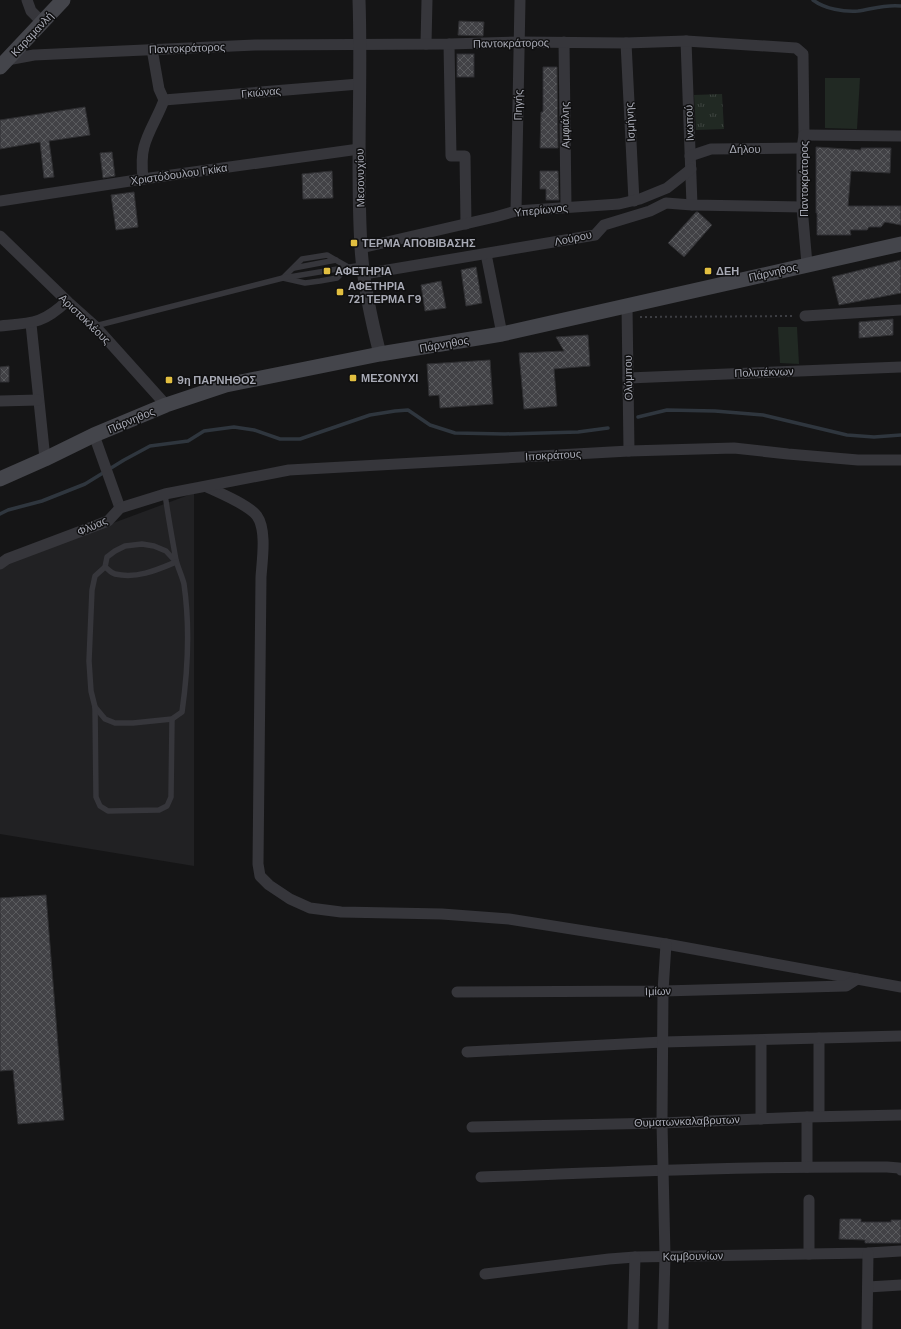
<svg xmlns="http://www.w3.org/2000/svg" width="901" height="1329" viewBox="0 0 901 1329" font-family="'DM Sans',sans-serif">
	<defs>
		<pattern id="park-tufts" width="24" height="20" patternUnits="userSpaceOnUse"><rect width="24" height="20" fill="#212923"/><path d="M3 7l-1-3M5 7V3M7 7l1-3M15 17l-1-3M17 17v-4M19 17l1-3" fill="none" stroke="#3e4541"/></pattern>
		<pattern id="building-cross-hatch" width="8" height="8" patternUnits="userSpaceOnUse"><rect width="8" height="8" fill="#424246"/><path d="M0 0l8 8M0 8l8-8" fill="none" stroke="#5a5b5e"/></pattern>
	</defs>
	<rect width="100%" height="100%" fill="#151516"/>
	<polygon fill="#212123" points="194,493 194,866 0,834 0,566 11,561"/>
	<g fill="#212923">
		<polygon points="825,78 860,78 857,129 825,128"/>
		<polygon points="778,327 797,327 799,364 780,363"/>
	</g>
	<polygon fill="url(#park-tufts)" points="722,94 724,129 696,130 694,95"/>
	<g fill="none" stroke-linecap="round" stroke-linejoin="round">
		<g stroke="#2f363e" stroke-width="3.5">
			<path d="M813 0C825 9 844 12 858 11 872 9 886 4 901 6"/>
			<polyline points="638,417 667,410 715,411 763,415 847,435 874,437 901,435"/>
			<polyline points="0,514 8,510 42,501 85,484 124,460 150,446 188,441 204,431 234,427 254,430 280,439 300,439 370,415 395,411 408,410 430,425 455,433 505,434 578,432 608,428"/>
		</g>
	</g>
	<g fill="url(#building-cross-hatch)" stroke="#2f2f32">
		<polygon points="459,21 484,22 483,36 458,35"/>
		<rect x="457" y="54" width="17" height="23"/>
		<polygon points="543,67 557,67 558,148 540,148 541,112 543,112"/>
		<polygon points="85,107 90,135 49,141 54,177 44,178 40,142 0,149 0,120"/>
		<polygon points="816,147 861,150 861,148 891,148 890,173 851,171 848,206 901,206 901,225 885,222 881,227 869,227 867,230 850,230 851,235 817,235 817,213 816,213"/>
		<polygon points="112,152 115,176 103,178 100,153"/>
		<polygon points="332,171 333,198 303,199 302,174"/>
		<polygon points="540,171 558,171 559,200 546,200 546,189 540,189"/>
		<polygon points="134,192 138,227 116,230 111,195"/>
		<polygon points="696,212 698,212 712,225 684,257 668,243"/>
		<polygon points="901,260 901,293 839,305 832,277"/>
		<polygon points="476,267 482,303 466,306 461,270"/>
		<polygon points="441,281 446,308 425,311 421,285"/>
		<polygon points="893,319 893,335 859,338 859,322"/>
		<polygon points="588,335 590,366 554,369 557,406 524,409 519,353 564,351 556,337"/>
		<polygon points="490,360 493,404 440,408 439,395 429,396 427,364"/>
		<polygon points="9,366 9,382 0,382 0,367"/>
		<polygon points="46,895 64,1120 18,1124 13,1070 0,1071 0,898"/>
		<polygon points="840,1219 861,1219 861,1222 891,1222 891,1220 901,1220 901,1243 865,1243 865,1240 839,1239"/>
	</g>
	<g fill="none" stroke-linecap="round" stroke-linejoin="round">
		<polyline stroke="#3c3d42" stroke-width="2" stroke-dasharray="2 3" stroke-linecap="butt" points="640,317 794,316"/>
		<g stroke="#36363b" stroke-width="5.5">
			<polygon points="327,255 348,267 337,278 320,281 305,283 283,278 302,259"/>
			<polyline points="294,268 336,260"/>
			<polyline points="95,326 283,278 362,265"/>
			<path d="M165 494C168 516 172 538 176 560 178 568 182 576 184 584 190 626 188 670 182 712L172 719 133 723H115L105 719 95 707 91 691 89 661 92 590 95 576 105 567 107 557 115 551 125 546 142 544 154 546 166 551 176 562"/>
			<path d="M105 567C108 569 111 573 115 574 137 579 157 570 176 562"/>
			<polyline points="95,707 96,797 100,806 108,811 159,810 167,806 171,797 172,719"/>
		</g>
		<g stroke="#36363b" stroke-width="11">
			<polyline points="27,0 31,11 42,22"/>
			<polyline points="686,41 692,205"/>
			<polyline points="564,42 566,207"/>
			<polyline points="626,43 634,201"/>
			<polyline points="426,44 427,0"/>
			<polyline points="449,44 451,156 465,156 466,224"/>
			<polyline points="7,60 34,55 255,45 449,44 520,42 626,43 686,41 796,48 803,54 804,135 802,148 802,207 807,264"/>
			<polyline points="164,100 359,84"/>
			<polyline points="804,135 901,136"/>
			<polyline points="690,156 711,149 802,148"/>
			<path d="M143 179C142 169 141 158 144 147 148 131 158 117 164 100L159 89 152 49"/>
			<polyline points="0,201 143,179 359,149"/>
			<polyline points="516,211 520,0"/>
			<polyline points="0,236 67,301 95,326 166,405"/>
			<polyline points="361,248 495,217 516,211 619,204 640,199 667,188 691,169"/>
			<polyline points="486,254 502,334"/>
			<polyline points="364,274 595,235 604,225 650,211 666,203 692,205 802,207"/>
			<polyline points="627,306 629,451"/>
			<polyline points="805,316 901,310"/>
			<polyline points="31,324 45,459"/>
			<path d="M0 326C32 323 43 324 67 301"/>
			<polyline points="628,378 901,367"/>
			<polyline points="0,401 38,400"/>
			<polyline points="94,435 120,508"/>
			<path d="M207 487C220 493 249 505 257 516 267 530 262 561 261 577L258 864 260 876 269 885 290 899 310 908 341 912 442 914 509 919 666 944 901 987"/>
			<polyline points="0,564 7,559 108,521 120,508 165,494 289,470 629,451 734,448 788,454 858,460 901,460"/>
			<polyline points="457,992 663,991 846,986 857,979"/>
			<polyline points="819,1038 819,1116"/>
			<polyline points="467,1052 663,1042 901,1036"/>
			<polyline points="807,1117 807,1167"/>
			<polyline points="761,1119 761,1040"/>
			<polyline points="472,1127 662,1123 807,1117 901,1115"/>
			<path d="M481 1177C616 1172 752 1166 887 1167L899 1168 901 1170"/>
			<polyline points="809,1254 809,1200"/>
			<polyline points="485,1274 609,1259 635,1257 868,1253 901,1251"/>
			<polyline points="868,1287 901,1285"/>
			<polyline points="633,1329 635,1257"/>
			<polyline points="663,1329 665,1256 662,1123 663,991 666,944"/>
			<polyline points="867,1329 868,1253"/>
		</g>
		<path stroke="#36363b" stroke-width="13" d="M359 0C362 82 356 165 361 247 363 283 371 319 380 354"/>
		<g stroke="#44454b" stroke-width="15">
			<polyline points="0,67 63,0"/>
			<polyline points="0,479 45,459 94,435 166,405 226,385 380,354 502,334 901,244"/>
		</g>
	</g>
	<g fill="#e2bf40" stroke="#101011" stroke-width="1.5">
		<rect x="350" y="239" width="8" height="8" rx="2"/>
		<rect x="323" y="267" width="8" height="8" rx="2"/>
		<rect x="704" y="267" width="8" height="8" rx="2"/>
		<rect x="336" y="288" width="8" height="8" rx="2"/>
		<rect x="349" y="374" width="8" height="8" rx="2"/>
		<rect x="165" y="376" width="8" height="8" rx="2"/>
	</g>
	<g text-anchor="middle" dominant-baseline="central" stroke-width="3" stroke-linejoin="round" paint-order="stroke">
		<g font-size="11" fill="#a8aab5" stroke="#101011">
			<text transform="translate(32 34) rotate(-47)">Καραμανλή</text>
			<text transform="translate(511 43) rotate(-1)">Παντοκράτορος</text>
			<text transform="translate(187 48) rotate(-2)">Παντοκράτορος</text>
			<text transform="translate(261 92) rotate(-5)">Γκιώνας</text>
			<text transform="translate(518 105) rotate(-89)">Πηγής</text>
			<text transform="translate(630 122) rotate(-93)">Ισμήνης</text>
			<text transform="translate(689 123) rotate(-92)">Ινωπού</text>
			<text transform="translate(565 125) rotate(-91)">Αμφιάλης</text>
			<text x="745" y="149">Δήλου</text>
			<text transform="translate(179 174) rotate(-8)">Χριστόδουλου Γκίκα</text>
			<text transform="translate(360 178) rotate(-91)">Μεσονυχίου</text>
			<text transform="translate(804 179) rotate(-90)">Παντοκράτορος</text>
			<text transform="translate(541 210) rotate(-6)">Υπερίωνος</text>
			<text transform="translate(573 238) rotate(-12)">Λούρου</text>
			<text transform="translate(773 272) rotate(-13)">Πάρνηθος</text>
			<text transform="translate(85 319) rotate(44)">Αριστοκλέους</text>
			<text transform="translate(444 344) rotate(-10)">Πάρνηθος</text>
			<text transform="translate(764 372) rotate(-2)">Πολυτέκνων</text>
			<text transform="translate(628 378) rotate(-91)">Ολύμπου</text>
			<text transform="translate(131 420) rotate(-23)">Πάρνηθος</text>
			<text transform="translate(553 455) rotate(-3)">Ιποκράτους</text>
			<text transform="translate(92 526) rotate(-24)">Φλύας</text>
			<text transform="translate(658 991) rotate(-1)">Ιμίων</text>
			<text transform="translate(687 1121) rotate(-2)">Θυματωνκαλαβρυτων</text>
			<text transform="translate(693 1256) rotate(-1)">Καμβουνίων</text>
		</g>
		<g font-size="11" font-weight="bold" fill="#a8aab5" stroke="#101011" text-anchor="start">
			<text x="362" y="243">ΤΕΡΜΑ ΑΠΟΒΙΒΑΣΗΣ</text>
			<text x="335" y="271">ΑΦΕΤΗΡΙΑ</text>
			<text x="716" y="271">ΔΕΗ</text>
			<text x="348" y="286">ΑΦΕΤΗΡΙΑ<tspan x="348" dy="13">721 ΤΕΡΜΑ Γ9</tspan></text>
			<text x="361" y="378">ΜΕΣΟΝΥΧΙ</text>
			<text x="177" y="380">9η ΠΑΡΝΗΘΟΣ</text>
		</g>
	</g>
</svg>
